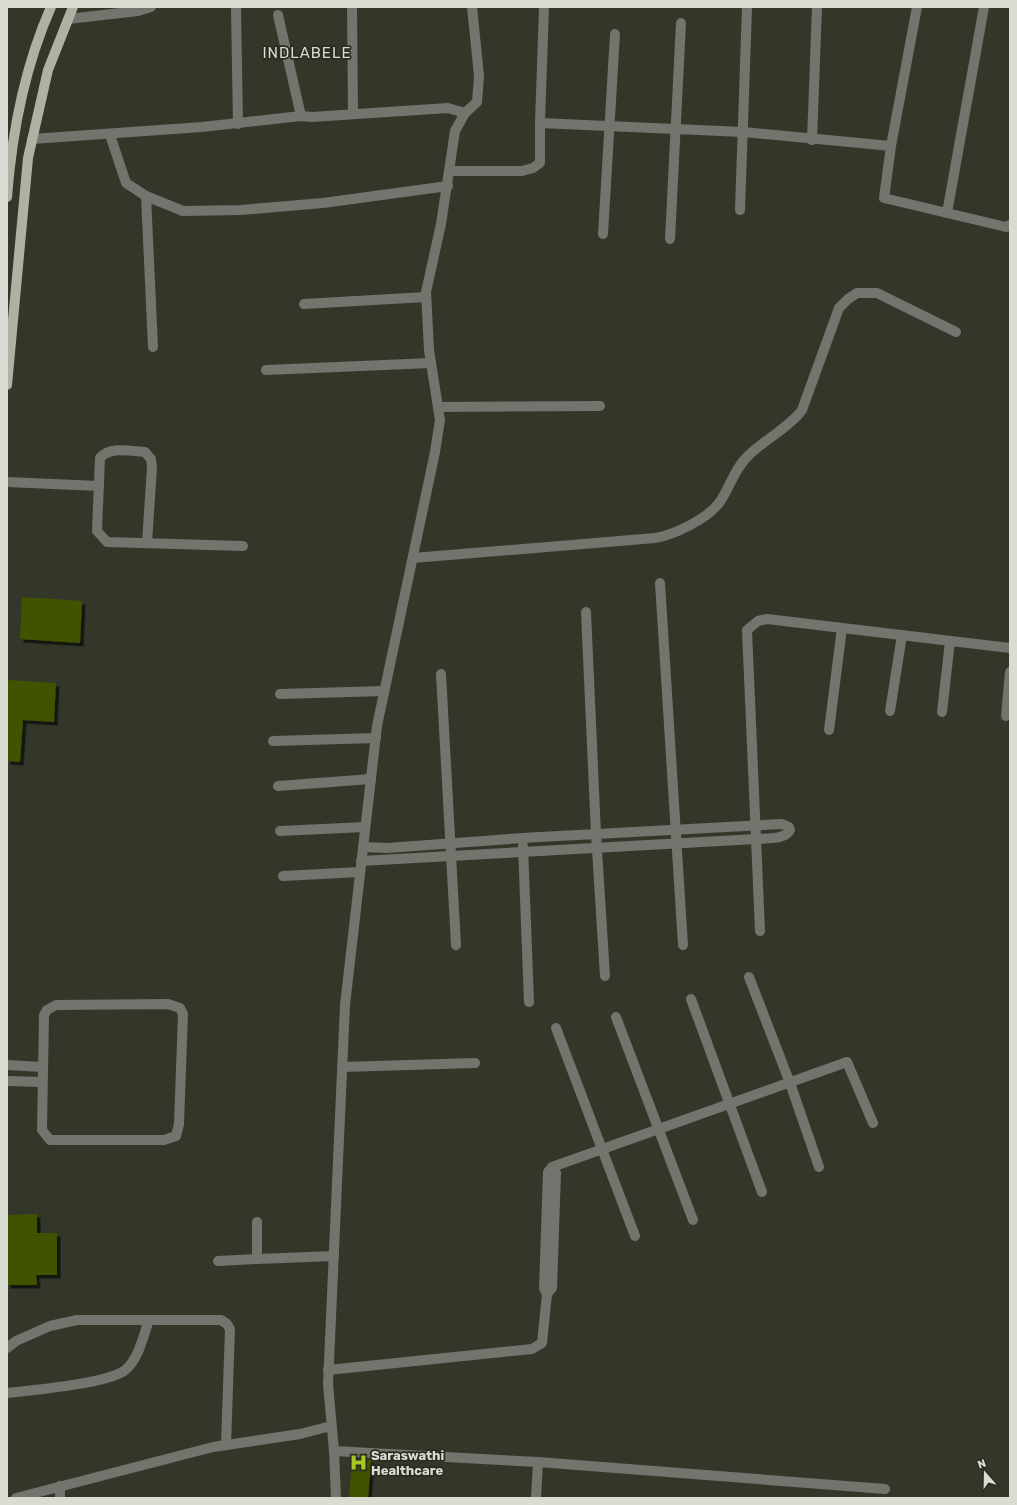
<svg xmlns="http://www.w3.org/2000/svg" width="1017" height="1505" viewBox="0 0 1017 1505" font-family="Rubik,sans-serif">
	<defs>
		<filter id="shadow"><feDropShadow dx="3.5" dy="3.5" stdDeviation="0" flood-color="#0009"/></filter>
	</defs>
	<rect width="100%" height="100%" fill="#333729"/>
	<g fill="#425202" filter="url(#shadow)">
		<polygon points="22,597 82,601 80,643 20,639"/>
		<polygon points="7,680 56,683 54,722 23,720 20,762 7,761"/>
		<polygon points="37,1214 37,1233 57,1233 57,1275 36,1275 37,1285 7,1285 7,1215"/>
		<polygon points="352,1458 371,1460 368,1498 349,1498"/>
	</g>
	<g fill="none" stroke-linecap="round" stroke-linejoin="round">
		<g stroke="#72746d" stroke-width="10">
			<polyline points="236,7 238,124"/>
			<polyline points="352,7 353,114"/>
			<polyline points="917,7 891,146 884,198 1006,227 1010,225"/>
			<polyline points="278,15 301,116"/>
			<polyline points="68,19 138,11 151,7"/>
			<polyline points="540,123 544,7"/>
			<polyline points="110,135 126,183 146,196 183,211 241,210 323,203 448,186"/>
			<polyline points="32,139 202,127 301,116 312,117 448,108 465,113"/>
			<polyline points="812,140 817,7"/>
			<polyline points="450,171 522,171 533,168 540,163 540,123 743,132 891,146"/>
			<polyline points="146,196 153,347"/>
			<polyline points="740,210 747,7"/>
			<polyline points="947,213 984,7"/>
			<polyline points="603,234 615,34"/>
			<polyline points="670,239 681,23"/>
			<polyline points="304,304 426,297"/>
			<polyline points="266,370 431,363"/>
			<polyline points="438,407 600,406"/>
			<polyline points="7,482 99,486"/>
			<path d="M147 543 152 467 151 459 145 452C131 451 110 446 100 458L97 531 107 542 243 546"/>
			<path d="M413 558 655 538C674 535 707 519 719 503 730 488 734 469 748 456 763 441 783 431 798 415L802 410 839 308 848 299 857 293H877L956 332"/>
			<polyline points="660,583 683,945"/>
			<polyline points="586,612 596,834 605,976"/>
			<polyline points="441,674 456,945"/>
			<polyline points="280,694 384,691"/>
			<polyline points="890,711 902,635"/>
			<polyline points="942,712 950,641"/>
			<polyline points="1006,716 1010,672"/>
			<polyline points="829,730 842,628"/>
			<polyline points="273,741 376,738"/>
			<polyline points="278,786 371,779"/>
			<polyline points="280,831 365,827"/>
			<polyline points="523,846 529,1002"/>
			<path d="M361 861 756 839C766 838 786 840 790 830L789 827 782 824 522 838 387 848 363 847"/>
			<polyline points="283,876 360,872"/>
			<polyline points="760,931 747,630 758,621 767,619 1010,648"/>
			<polyline points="749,977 790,1083 819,1167"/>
			<polyline points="691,999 762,1192"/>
			<polygon points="168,1004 180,1008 183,1014 179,1124 176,1136 164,1140 50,1140 42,1130 44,1015 47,1010 56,1005"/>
			<polyline points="616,1017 693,1220"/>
			<polyline points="556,1028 635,1236"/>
			<polyline points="7,1065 42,1067"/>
			<polyline points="342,1067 475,1063"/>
			<polyline points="7,1081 42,1082"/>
			<polyline points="552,1167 556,1173 552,1288 547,1294 544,1288 548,1172 552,1167 847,1062 873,1123"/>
			<polyline points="257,1222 257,1259 334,1256"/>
			<polyline points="218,1261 257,1259"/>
			<polyline points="7,1348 16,1341 50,1326 77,1320 221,1320 227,1324 230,1329 226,1445"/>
			<polyline points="328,1370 532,1349 542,1343 547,1294"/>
			<path d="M7 1393C33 1390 104 1384 124 1371 139 1360 143 1336 149 1320"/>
			<polyline points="334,1451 538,1462 885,1489"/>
			<polyline points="60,1486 60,1498"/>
			<polyline points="16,1498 213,1447 300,1434 331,1426"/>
			<polyline points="336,1498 334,1451 328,1384 345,1005 377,726 435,452 440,420 429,350 426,292 441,224 455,131 465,113 477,102 479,76 472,7"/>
			<polyline points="536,1498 538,1462"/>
		</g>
		<g stroke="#adb2a3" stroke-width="10">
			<path d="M7 197C12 132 25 66 51 7"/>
			<polyline points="7,385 28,158 48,70 73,7"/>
		</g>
	</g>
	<defs>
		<symbol id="hospital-bare" viewBox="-9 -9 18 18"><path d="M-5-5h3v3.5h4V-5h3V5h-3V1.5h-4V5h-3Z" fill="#a5c822" stroke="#292d1f" stroke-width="2.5" paint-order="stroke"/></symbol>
	</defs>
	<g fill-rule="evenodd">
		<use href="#hospital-bare" x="346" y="1450" width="25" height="25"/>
	</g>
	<g text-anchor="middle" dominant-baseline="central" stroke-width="3.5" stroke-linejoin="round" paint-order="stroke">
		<g font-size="13" font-weight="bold" fill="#d9dcd3" stroke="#292d1f" text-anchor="start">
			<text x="371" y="1455">Saraswathi<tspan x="371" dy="15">Healthcare</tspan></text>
		</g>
		<g font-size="15" letter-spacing="1" fill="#d9dcd3" stroke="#292d1f">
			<text x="307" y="53">INDLABELE</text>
		</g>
	</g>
	<rect width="1017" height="1505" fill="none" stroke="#d9dcd3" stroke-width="16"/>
	<g transform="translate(985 1473) rotate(340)" stroke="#292d1f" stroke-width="3" paint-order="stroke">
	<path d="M0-3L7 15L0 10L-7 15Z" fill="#d9dcd3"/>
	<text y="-6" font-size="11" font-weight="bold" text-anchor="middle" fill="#d9dcd3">N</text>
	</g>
</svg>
